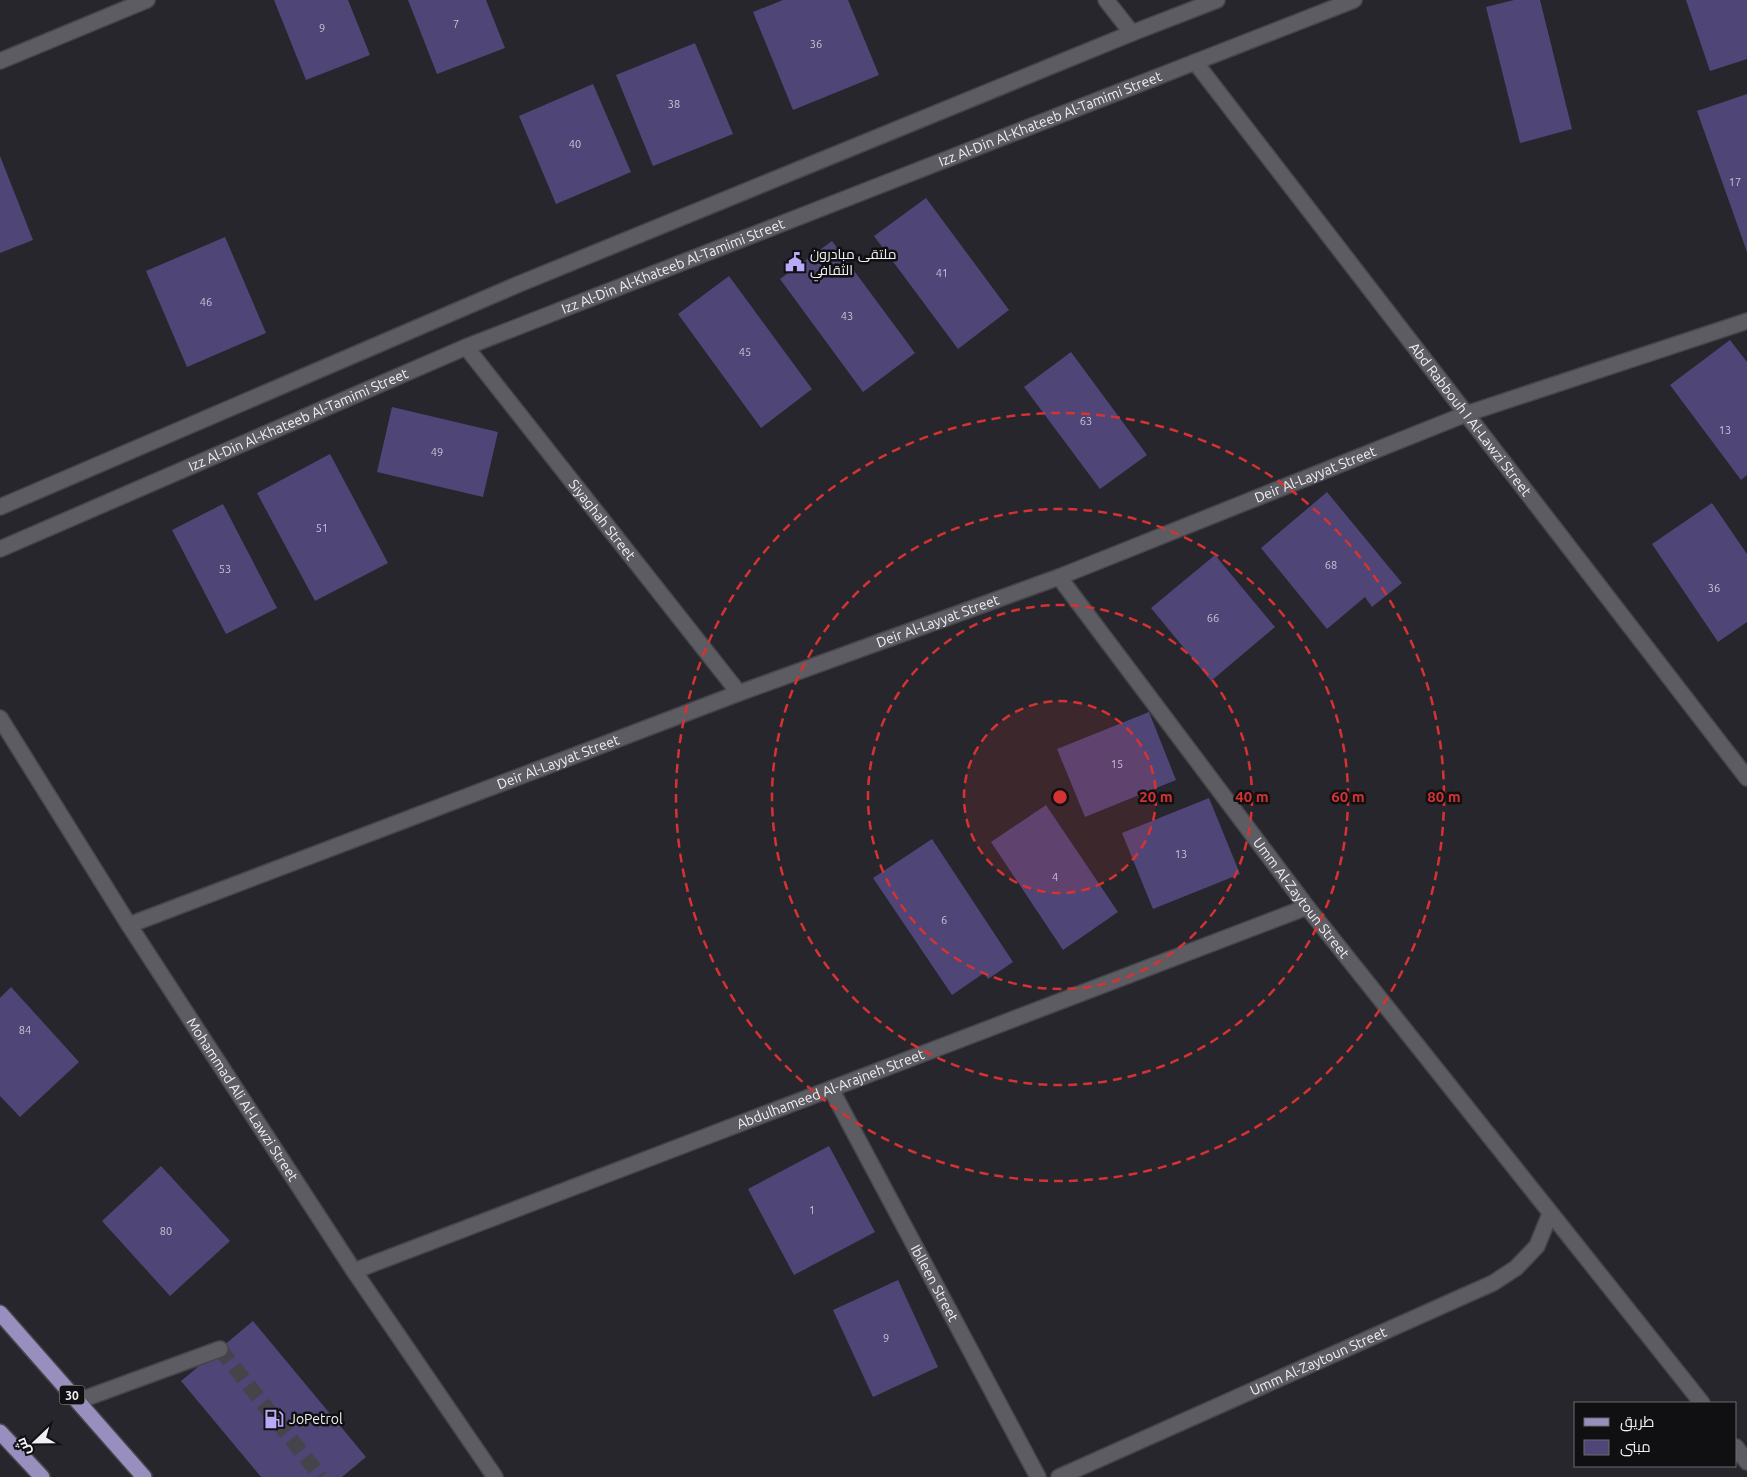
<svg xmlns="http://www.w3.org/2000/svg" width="1747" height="1477" viewBox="0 0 1747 1477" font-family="Ubuntu,Cairo,sans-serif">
	<rect width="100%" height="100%" fill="#27262d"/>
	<g fill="#504577">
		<polygon points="274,0 348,0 370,55 306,80"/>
		<polygon points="408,0 486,0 505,48 437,74"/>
		<polygon points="783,0 848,0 879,75 793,110 753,12"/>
		<polygon points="1514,0 1540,0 1572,129 1520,143 1486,7"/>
		<polygon points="1686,0 1747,0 1747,59 1710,71"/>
		<polygon points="695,43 733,134 653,166 616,75"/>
		<polygon points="593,84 631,172 556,204 519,116"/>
		<polygon points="1747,94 1747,252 1697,111"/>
		<polygon points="0,156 33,240 0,253"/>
		<polygon points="926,198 1009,310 958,349 874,236"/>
		<polygon points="225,237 266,333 187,367 146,271"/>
		<polygon points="832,241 915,353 863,392 780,279"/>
		<polygon points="729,276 812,389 761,428 678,314"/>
		<polygon points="1730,340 1747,362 1747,475 1741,480 1670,385"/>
		<polygon points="1071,352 1147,455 1100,489 1024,387"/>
		<polygon points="392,407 498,432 483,497 377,472"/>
		<polygon points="330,454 388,563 315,601 257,493"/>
		<polygon points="1327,492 1402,583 1372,607 1365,597 1327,629 1261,548"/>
		<polygon points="1712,503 1747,554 1747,622 1718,642 1652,544"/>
		<polygon points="223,504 277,608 226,634 172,530"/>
		<polygon points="1215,555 1275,627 1211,681 1151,608"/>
		<polygon points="1149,712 1176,780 1085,817 1057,749"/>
		<polygon points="1209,798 1240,874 1153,909 1122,833"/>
		<polygon points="1046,805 1118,912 1063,950 991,842"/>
		<polygon points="932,839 1013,962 988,979 984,973 952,995 873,878"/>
		<polygon points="11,987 79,1062 20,1117 0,1096 0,998"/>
		<polygon points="829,1146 875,1232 794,1275 748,1189"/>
		<polygon points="161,1166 230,1241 170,1296 102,1221"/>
		<polygon points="898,1280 938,1367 873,1397 833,1310"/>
		<polygon points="253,1321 366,1457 342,1477 261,1477 181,1381"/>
	</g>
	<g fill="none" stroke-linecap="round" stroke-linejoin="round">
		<polyline stroke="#45444b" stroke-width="15" stroke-dasharray="15 8" stroke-linecap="butt" points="220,1349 321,1477"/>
		<defs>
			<g id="minor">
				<polyline points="1106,0 1132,33"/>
				<polyline points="0,61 147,0"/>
				<path id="s1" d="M1195 62 1747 778"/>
				<path id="s2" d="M466 347 739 693"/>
				<polyline points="0,507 519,284 1132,33 1217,0"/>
				<path id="s3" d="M0 549 466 347 1354 0"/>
				<path id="s4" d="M1059 577 1307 907 1702 1403"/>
				<path id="s5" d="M0 718 129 925 354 1271 495 1477"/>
				<path id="s6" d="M129 925 739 693 1059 577 1466 414 1747 321"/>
				<path id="s7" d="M831 1089 1038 1477"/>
				<path id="s8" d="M354 1271 1307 907"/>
				<polyline points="78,1401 220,1349"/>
				<polyline points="1736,1447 1747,1462"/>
				<path id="s9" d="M1059 1477 1493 1283 1516 1268 1537 1246 1550 1214"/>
			</g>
			<g id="major">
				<polyline points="0,1313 144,1477"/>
				<polyline points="0,1432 42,1477"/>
			</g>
		</defs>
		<use href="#minor" stroke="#46454b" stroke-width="18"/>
		<use href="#major" stroke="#46454b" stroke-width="18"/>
		<use href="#minor" stroke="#5d5c63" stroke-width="15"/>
		<use href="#major" stroke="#988fbe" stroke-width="15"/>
	</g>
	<circle cx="1060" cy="797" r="96" fill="#d73232" fill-opacity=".12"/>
	<g fill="none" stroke="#d73232" stroke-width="2.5" stroke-dasharray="9 6">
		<circle cx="1060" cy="797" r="96"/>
		<circle cx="1060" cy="797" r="192"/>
		<circle cx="1060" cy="797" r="288"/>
		<circle cx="1060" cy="797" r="384"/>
	</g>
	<defs>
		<symbol id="civic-bare" viewBox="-9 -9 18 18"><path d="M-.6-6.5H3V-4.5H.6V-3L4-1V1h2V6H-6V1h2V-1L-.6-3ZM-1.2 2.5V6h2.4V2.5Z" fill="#b9aaf7" stroke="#101013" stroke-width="2.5" paint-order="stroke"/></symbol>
		<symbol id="fuel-bare" viewBox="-9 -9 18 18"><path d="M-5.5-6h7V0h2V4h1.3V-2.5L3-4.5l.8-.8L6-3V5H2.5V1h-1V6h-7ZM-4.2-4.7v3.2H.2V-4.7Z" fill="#b9aaf7" stroke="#101013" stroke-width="2.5" paint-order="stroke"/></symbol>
	</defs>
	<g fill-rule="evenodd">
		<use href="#civic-bare" x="781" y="248" width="28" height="28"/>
		<use href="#fuel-bare" x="260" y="1405" width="28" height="28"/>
	</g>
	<g text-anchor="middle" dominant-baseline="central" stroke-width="5" stroke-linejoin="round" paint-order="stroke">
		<g font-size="11" fill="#c8c5d5">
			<text x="456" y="24">7</text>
			<text x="322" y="28">9</text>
			<text x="816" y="44">36</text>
			<text x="674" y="104">38</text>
			<text x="575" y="144">40</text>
			<text x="1735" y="182">17</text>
			<text x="942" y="273">41</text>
			<text x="206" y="302">46</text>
			<text x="847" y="316">43</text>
			<text x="745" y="352">45</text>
			<text x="1086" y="421">63</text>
			<text x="1725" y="430">13</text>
			<text x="437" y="452">49</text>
			<text x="322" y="528">51</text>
			<text x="1331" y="565">68</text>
			<text x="225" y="569">53</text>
			<text x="1714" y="588">36</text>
			<text x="1213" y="618">66</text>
			<text x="1117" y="764">15</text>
			<text x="1181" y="854">13</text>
			<text x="1055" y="877">4</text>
			<text x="944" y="920">6</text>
			<text x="25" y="1030">84</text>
			<text x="812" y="1210">1</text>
			<text x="166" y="1231">80</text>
			<text x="886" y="1338">9</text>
		</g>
		<rect fill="#101013" stroke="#adadb0" stroke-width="1" x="59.5" y="1385.5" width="25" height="19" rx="4"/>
		<g font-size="12" font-weight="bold" fill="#f0f0f4">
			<text x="72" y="1395">30</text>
		</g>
		<g font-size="14" fill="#f0f0f4" stroke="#101013">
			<text stroke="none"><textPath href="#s3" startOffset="1135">Izz Al-Din Al-Khateeb Al-Tamimi Street</textPath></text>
			<text stroke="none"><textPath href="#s3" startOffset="730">Izz Al-Din Al-Khateeb Al-Tamimi Street</textPath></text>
			<text stroke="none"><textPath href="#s3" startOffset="325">Izz Al-Din Al-Khateeb Al-Tamimi Street</textPath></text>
			<text stroke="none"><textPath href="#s1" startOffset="451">Abd Rabbouh I Al-Lawzi Street</textPath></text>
			<text stroke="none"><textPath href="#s6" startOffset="1269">Deir Al-Layyat Street</textPath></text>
			<text stroke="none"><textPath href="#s2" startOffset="220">Siyaghah Street</textPath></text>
			<text stroke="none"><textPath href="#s6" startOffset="864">Deir Al-Layyat Street</textPath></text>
			<text stroke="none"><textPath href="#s6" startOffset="459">Deir Al-Layyat Street</textPath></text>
			<text stroke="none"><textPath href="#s4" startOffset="402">Umm Al-Zaytoun Street</textPath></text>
			<text stroke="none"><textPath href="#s8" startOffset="510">Abdulhameed Al-Arajneh Street</textPath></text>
			<text stroke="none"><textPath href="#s5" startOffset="452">Mohammad Ali Al-Lawzi Street</textPath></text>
			<text stroke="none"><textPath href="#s7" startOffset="220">Iblleen Street</textPath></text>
			<text stroke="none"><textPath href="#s9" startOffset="284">Umm Al-Zaytoun Street</textPath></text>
		</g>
		<g font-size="14" fill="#f0f0f4" stroke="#101013" text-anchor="start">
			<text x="810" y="254">ملتقى مبادرون<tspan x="810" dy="16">الثقافي</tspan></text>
			<text x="289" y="1419">JoPetrol</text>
		</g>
	</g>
	<circle cx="1060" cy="797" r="8" fill="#d73232" stroke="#101013" stroke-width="2.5"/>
	<g font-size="15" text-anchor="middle" font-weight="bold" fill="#d73232" stroke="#101013" stroke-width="5" stroke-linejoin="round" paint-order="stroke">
		<text x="1156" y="802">20 m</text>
		<text x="1252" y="802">40 m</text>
		<text x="1348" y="802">60 m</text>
		<text x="1444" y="802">80 m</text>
	</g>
	<rect x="1574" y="1402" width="162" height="65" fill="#101013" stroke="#6a6a6d"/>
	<rect x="1584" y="1418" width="25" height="8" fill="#988fbe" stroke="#6a6a6d"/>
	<text x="1620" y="1427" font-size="15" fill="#f0f0f4">طريق</text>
	<rect x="1584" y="1440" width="25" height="15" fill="#504577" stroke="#6a6a6d"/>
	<text x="1620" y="1452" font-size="15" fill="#f0f0f4">مبنى</text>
	<g transform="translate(35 1442) rotate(248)" stroke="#101013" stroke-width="4" paint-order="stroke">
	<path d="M0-4L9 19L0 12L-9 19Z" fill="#f0f0f4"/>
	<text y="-8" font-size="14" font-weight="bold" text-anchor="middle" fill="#f0f0f4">ش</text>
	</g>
</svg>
